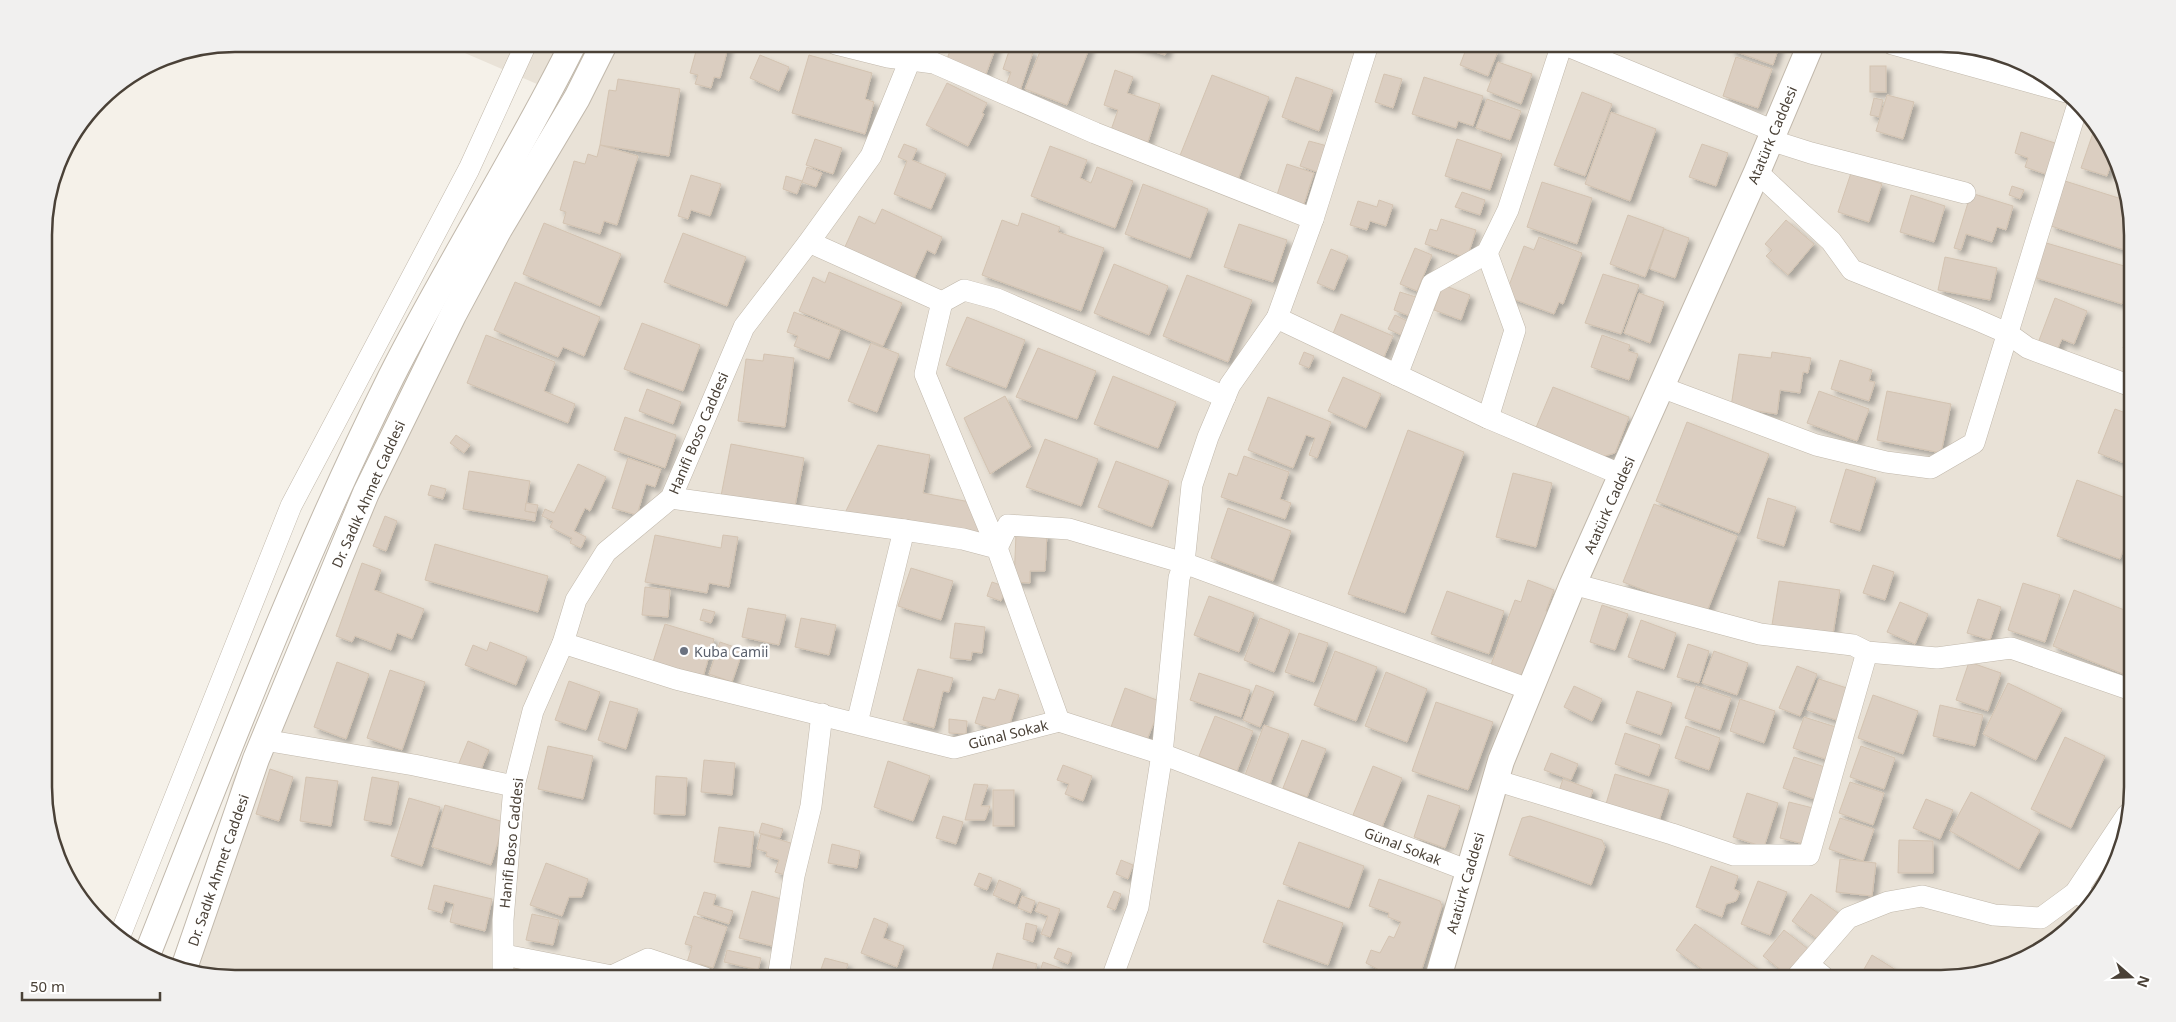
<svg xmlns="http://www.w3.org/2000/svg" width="2176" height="1022" viewBox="0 0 2176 1022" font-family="'Noto Sans',sans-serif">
	<defs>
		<filter id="shadow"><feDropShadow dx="4.5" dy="4.5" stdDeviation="2.5" flood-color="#0004"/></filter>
	</defs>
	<rect width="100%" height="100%" fill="#f5f1e9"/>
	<polygon fill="#e9e2d7" points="444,44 1940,44 2014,58 2057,84 2093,119 2118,163 2131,211 2132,786 2118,860 2092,903 2047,946 2002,968 1952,978 236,978 190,969 231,784 392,399 574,100"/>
	<g fill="#dbcec1" stroke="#d3c3b1" filter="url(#shadow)">
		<polygon points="698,44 729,44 720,78 714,77 711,88 695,84 698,75 690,73"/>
		<polygon points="959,44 997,44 986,74 947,59 951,48 957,50"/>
		<polygon points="1043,44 1091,44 1067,105 1025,89"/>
		<polygon points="1130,44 1169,44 1165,55"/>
		<polygon points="1468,44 1479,44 1498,51 1488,76 1460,65"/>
		<polygon points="1733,44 1780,44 1773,65 1731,50"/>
		<polygon points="1011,45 1033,52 1020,91 1006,86 1011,72 1003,69"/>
		<polygon points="760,55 789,67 779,91 750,78"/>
		<polygon points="809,55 872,73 865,99 874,102 865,134 792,113"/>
		<polygon points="1736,57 1772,69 1758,108 1723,96"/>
		<polygon points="1498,62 1532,74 1521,104 1487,91"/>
		<rect x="1870" y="66" width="16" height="26"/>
		<polygon points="1115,70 1133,77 1127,93 1160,104 1148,142 1111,130 1118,110 1104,105"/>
		<polygon points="1384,74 1402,79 1393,108 1375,102"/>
		<polygon points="1212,75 1269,97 1238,180 1179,158"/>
		<polygon points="1296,77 1333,90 1319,131 1282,117"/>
		<polygon points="1424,77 1483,96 1473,126 1458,121 1456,128 1412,114"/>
		<polygon points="618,79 680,89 669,156 600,145 609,90 616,91"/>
		<polygon points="947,83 987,103 982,113 984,114 968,146 926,125"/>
		<polygon points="1582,92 1612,104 1585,176 1554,165"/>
		<polygon points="1887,95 1914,102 1903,139 1876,131"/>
		<polygon points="1874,98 1883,100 1879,117 1870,115"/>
		<polygon points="1487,99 1521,111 1510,140 1476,128"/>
		<polygon points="1611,112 1656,129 1630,201 1585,184"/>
		<polygon points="2094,130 2100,133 2118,163 2118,166 2111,164 2107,176 2081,168"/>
		<polygon points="2021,132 2058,144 2048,175 2025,167 2028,158 2015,153"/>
		<polygon points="815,139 842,148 833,174 806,165"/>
		<polygon points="1457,139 1502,154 1490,190 1445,176"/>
		<polygon points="1309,141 1331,147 1323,174 1300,166"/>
		<polygon points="904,144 917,149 912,160 946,174 931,209 894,194 907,161 898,157"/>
		<polygon points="1702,144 1728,153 1716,186 1689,177"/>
		<polygon points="600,145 638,156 617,225 604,221 600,234 563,223 566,212 560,210 574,161 585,164 588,154 597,157"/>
		<polygon points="1050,146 1087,160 1080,178 1091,183 1097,167 1133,181 1115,228 1031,196"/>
		<polygon points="1287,164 1314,173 1303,207 1276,198"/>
		<polygon points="807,167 822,173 816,187 802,182"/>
		<polygon points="1851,173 1882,184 1869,222 1838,212"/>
		<polygon points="691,175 721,184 710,216 691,210 688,219 678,216"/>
		<polygon points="786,176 802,181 797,194 783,189"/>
		<polygon points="2065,181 2128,201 2131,211 2131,252 2051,226"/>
		<polygon points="1542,182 1592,198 1577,244 1527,227"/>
		<polygon points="1143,184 1208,209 1190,258 1125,234"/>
		<polygon points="2012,186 2024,190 2020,199 2009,195"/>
		<polygon points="1462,192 1485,200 1480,215 1455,207"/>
		<polygon points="1971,193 2013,206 2006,230 1997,227 1992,242 1966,234 1961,250 1954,248"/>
		<polygon points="1911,195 1945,206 1934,242 1900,232"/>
		<polygon points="1379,200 1393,205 1386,226 1370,221 1367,230 1350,225 1358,201 1377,207"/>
		<polygon points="882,209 942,237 935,254 927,250 913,281 844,249 859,216 875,224"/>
		<polygon points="1022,213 1060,227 1058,232 1104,248 1081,311 982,275 1002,220 1018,226"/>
		<polygon points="1628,215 1664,228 1645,277 1610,264"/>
		<polygon points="1441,219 1476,230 1467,258 1425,244 1430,229 1437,231"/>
		<polygon points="1786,220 1814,244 1788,275 1766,256 1772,250 1765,244"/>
		<polygon points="544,223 621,254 600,306 523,274"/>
		<polygon points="1239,224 1287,240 1273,282 1224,267"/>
		<polygon points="1664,229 1689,238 1675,278 1650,269"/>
		<polygon points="683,233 746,257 727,306 664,282"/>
		<polygon points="1539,237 1582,253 1563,304 1559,302 1554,314 1505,296 1524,246 1534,250"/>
		<polygon points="2043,242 2131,268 2131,276 2122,304 2033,277"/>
		<polygon points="1415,248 1432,255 1417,291 1400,284"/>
		<polygon points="1331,249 1348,256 1334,290 1317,283"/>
		<polygon points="1945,257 1997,268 1990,300 1938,290"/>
		<polygon points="1114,264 1168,286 1149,335 1094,313"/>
		<polygon points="829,272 902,303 883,346 799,311 813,277 825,283"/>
		<polygon points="1603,274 1639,285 1621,334 1585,323"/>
		<polygon points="1187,275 1252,300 1228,362 1163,336"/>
		<polygon points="515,282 600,317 584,356 563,347 558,357 494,330"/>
		<polygon points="1443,285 1470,295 1461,320 1434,310"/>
		<polygon points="1400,292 1419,298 1412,317 1394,310"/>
		<polygon points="1639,293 1664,302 1650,343 1624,333"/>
		<polygon points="2055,298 2087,311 2074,344 2062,339 2057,350 2038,343"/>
		<polygon points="794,312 840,330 829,359 794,346 798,336 787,332"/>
		<polygon points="1341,314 1393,336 1384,357 1332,336"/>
		<polygon points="1395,315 1407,321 1401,335 1388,329"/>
		<polygon points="967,317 1025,340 1006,388 946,365"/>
		<polygon points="642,323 700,345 683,391 624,369"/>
		<polygon points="2131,325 2131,351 2123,348"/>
		<polygon points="486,335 555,362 544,391 575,404 568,423 467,383"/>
		<polygon points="1602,335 1630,345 1628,351 1638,354 1629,380 1591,367"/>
		<polygon points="871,343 899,354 877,412 848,401"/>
		<polygon points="1038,348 1096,371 1077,419 1016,397"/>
		<polygon points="1304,352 1314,356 1309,368 1299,364"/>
		<polygon points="1772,352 1811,358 1808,373 1803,372 1800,393 1780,390 1777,414 1731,407 1739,354 1771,358"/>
		<polygon points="764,354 794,358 785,427 738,421 746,359 763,361"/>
		<polygon points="1840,360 1872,370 1869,381 1875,382 1869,401 1831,389"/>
		<polygon points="1113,376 1176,402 1158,448 1094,424"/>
		<polygon points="1343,377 1381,394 1366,428 1328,411"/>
		<polygon points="1553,387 1629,417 1615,453 1601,457 1535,430"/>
		<polygon points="647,389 681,402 673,424 639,411"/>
		<polygon points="1819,391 1869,409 1857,441 1807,423"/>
		<polygon points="1887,391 1951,404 1941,453 1877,440"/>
		<polygon points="1005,396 1031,447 990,474 964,418"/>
		<polygon points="1268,397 1331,422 1317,458 1309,455 1315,438 1306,435 1293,468 1248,450"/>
		<polygon points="2115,409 2131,415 2131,445 2124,463 2098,453"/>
		<polygon points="625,417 676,435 665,468 614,450"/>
		<polygon points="1687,422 1769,454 1739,533 1656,501"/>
		<polygon points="1408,430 1464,452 1405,613 1348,594"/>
		<polygon points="456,435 470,445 464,453 450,443"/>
		<polygon points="1045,439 1098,459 1081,506 1026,487"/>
		<polygon points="731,444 804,458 794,511 721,496"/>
		<polygon points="878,445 930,455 923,493 970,502 982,535 845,513"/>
		<polygon points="1244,456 1289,472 1280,499 1291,503 1285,519 1221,497 1229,473 1237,476"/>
		<polygon points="628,458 661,469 655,487 646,484 637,515 612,508"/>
		<polygon points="1116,461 1169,481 1152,527 1098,507"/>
		<polygon points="578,464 606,477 590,511 585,508 574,531 586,537 581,548 570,543 572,538 550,527 553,521 542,516 545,509 554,513"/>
		<polygon points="1846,469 1876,478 1860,531 1830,522"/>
		<polygon points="469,471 530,481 525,511 536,513 535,521 463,509"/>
		<polygon points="1513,473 1552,483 1536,547 1496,537"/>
		<polygon points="2077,480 2131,500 2132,526 2120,559 2057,536"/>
		<polygon points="431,485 446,489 443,499 428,495"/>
		<polygon points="1768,498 1796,507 1784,546 1757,538"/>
		<polygon points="526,503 538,505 536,513 525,511"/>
		<polygon points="1654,504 1737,536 1706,614 1623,582"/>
		<polygon points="1228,508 1291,531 1273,581 1211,558"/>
		<polygon points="385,516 397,521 386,551 373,546"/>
		<polygon points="1016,533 1047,533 1045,571 1030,571 1030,583 1014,582"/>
		<polygon points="655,535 721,548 723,535 738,537 729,587 709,583 707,593 645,582"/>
		<polygon points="435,544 548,576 538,612 425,580"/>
		<polygon points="362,563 381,570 374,590 424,609 412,639 397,633 391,650 355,636 352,642 336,636"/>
		<polygon points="1873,565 1894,572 1885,600 1863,593"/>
		<polygon points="911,568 953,581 941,620 898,606"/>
		<polygon points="1528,580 1554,590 1546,611 1555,615 1529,685 1489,670 1515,600 1521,602"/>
		<polygon points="1779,581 1840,590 1833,634 1772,625"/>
		<polygon points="992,582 1006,587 1001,601 987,596"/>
		<polygon points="2023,583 2060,595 2045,642 2008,630"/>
		<polygon points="645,587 670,590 668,617 642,615"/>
		<polygon points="2074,590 2132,613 2131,677 2053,646"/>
		<polygon points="1447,591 1504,611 1489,654 1431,634"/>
		<polygon points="1209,596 1254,613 1239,652 1194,635"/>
		<polygon points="1978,599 2001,607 1990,640 1967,633"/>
		<polygon points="1900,602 1928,614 1915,644 1887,632"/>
		<polygon points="1602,605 1628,614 1615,650 1590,642"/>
		<polygon points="748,608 786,615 779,645 742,637"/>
		<polygon points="703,609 715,612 711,623 700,620"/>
		<polygon points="801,618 836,625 829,655 795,647"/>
		<polygon points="1260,618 1290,630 1274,672 1244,660"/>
		<polygon points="1641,620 1676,633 1664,669 1628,657"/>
		<polygon points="955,623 985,627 982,653 972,652 971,660 950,658"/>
		<polygon points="665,624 714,639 703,677 653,662"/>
		<polygon points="1299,633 1328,643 1314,682 1285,672"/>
		<polygon points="490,642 527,657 516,685 465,665 473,645 487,651"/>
		<polygon points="720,642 743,650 732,682 709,674"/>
		<polygon points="1688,644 1709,651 1699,683 1677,677"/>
		<polygon points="1335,651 1377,667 1356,721 1314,705"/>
		<polygon points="1714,651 1748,663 1737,695 1702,683"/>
		<polygon points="337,662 369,674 346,739 314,727"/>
		<polygon points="1969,662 2001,673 1988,711 1956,700"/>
		<polygon points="1797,666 1817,674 1800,716 1779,708"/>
		<polygon points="918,669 953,678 949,692 943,691 934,728 903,720"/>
		<polygon points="390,670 425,682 402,750 367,738"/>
		<polygon points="1386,672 1427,689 1407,742 1365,726"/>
		<polygon points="1199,673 1250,690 1241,717 1190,700"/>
		<polygon points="1819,679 1853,690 1842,722 1807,710"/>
		<polygon points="569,681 600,692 586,730 555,720"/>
		<polygon points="2008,683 2062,709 2036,760 1983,734"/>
		<polygon points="1256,685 1274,692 1260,727 1243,720"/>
		<polygon points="1574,686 1602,699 1592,721 1564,707"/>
		<polygon points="1696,686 1731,698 1720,730 1685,718"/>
		<polygon points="1125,688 1162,702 1147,740 1111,727"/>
		<polygon points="999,689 1019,695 1007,733 975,723 983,697 995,700"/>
		<polygon points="1637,691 1672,703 1661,735 1626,723"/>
		<polygon points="1873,695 1918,711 1903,754 1858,738"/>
		<polygon points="1740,699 1775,711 1764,743 1730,731"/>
		<polygon points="610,701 638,709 626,749 598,740"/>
		<polygon points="1436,702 1493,722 1468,790 1412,771"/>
		<polygon points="1940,705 1983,715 1975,746 1933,736"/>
		<polygon points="1215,716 1253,731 1237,771 1199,756"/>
		<polygon points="1804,717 1839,728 1828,760 1793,748"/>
		<polygon points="949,719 967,721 966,734 949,733"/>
		<polygon points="1264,725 1289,734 1270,784 1245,775"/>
		<polygon points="1686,726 1720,738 1709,770 1675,758"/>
		<polygon points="1625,733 1660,745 1649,776 1615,764"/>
		<polygon points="2065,737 2105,756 2071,828 2031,809"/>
		<polygon points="1302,740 1326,749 1307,797 1283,788"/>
		<polygon points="468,741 489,750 478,777 457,768"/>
		<polygon points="548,746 593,756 583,799 538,789"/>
		<polygon points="1861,746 1895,758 1884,789 1850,777"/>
		<polygon points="1551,753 1578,764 1571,780 1544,770"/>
		<polygon points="1794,757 1828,768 1817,800 1783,788"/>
		<polygon points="704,760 735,763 732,795 701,792"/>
		<polygon points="888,761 930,776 913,821 874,807"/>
		<polygon points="1063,765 1092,776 1083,801 1065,794 1069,784 1057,780"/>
		<polygon points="1373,766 1402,778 1382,827 1353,815"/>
		<polygon points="270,769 293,777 279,821 256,814"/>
		<polygon points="1615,774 1669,790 1659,821 1606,804"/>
		<polygon points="656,776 687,778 685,815 654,814"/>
		<polygon points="306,777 338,781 331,826 300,821"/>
		<polygon points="372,777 399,782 391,825 364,820"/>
		<polygon points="1563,779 1593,790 1587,806 1558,794"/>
		<polygon points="1850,782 1884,793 1873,825 1839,813"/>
		<polygon points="974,784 988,785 981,806 990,806 985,820 965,820"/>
		<rect x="993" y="790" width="21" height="36"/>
		<polygon points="1971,792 2040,830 2019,869 1950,831"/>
		<polygon points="1747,793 1778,803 1764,847 1733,837"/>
		<polygon points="1428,795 1460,806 1445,848 1414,837"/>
		<polygon points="409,798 440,807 422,866 391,856"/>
		<polygon points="1926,799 1953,810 1940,839 1913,828"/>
		<polygon points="1789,802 1817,809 1808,845 1780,838"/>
		<polygon points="445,805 504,822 491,865 432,847"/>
		<polygon points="943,816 963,822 956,844 936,838"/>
		<polygon points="1530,816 1602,840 1605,847 1591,885 1509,855 1522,818"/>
		<polygon points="1840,818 1874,829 1863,861 1829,849"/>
		<polygon points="762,823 783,829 780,838 759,833"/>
		<polygon points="719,827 754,832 750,867 714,862"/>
		<polygon points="761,834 794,844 785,875 775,872 779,860 766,856 767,852 757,849"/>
		<polygon points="1899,840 1933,841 1933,873 1898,873"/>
		<polygon points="1299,842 1364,866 1349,908 1283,884"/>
		<polygon points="832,844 860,851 857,868 828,863"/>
		<polygon points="1840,859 1876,863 1872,896 1836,892"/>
		<polygon points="1121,860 1133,865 1128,879 1116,874"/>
		<polygon points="546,863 588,879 582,897 569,897 562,916 530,905"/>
		<polygon points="1711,866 1738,876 1734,889 1740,892 1736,901 1726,904 1722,917 1696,907"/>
		<polygon points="979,873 992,878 987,890 974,885"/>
		<polygon points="1379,879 1440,901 1442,906 1419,978 1384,978 1385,973 1366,963 1371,950 1380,953 1389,936 1394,938 1401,922 1388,917 1389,913 1369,906"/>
		<polygon points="999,880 1021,889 1015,904 993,895"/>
		<polygon points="1758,881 1787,892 1770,935 1741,924"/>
		<polygon points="2097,882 2103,884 2097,895 2093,893"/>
		<polygon points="434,885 492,899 485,931 450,922 454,904 445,901 442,913 428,909"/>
		<polygon points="752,891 785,900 772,946 739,938"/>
		<polygon points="1114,891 1121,894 1115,910 1107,907"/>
		<polygon points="704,892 716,895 713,905 733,911 729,924 697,914"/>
		<polygon points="1811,894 1841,915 1822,942 1792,921"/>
		<polygon points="1022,896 1035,901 1031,913 1018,908"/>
		<polygon points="1278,900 1343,923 1328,965 1263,942"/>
		<polygon points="1039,902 1060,909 1050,937 1041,934 1048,916 1035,911"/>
		<polygon points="532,914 559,920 553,945 526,940"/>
		<polygon points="694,916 727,927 713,968 700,964 698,970 686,966 692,946 685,944"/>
		<polygon points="874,918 888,924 883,938 904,946 897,967 861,953"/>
		<polygon points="1026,923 1037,926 1033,942 1023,939"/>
		<polygon points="1695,924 1762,972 1758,978 1714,978 1676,950"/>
		<polygon points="1784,930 1812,952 1791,978 1763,956"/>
		<polygon points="1058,948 1072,953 1068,964 1054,958"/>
		<polygon points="727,950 761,958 758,970 724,962"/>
		<polygon points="997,953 1037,964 1033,978 990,978"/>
		<polygon points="1872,955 1896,970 1892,976 1895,978 1859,978"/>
		<polygon points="825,958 848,964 843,978 810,978 812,972 819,975"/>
		<polygon points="1043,962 1088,978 1038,977"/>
		<polygon points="352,970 370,978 348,978"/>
		<polygon points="1670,970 1681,978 1665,978"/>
	</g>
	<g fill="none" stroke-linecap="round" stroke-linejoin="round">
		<defs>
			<g id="minor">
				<polyline points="836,44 888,57 934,63 1095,133 1313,219"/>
				<polyline points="1563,44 1774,131"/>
				<polyline points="1892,44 2066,92"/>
				<polyline points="1770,140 1811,153 1965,193"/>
				<polyline points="1757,172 1831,241 1852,270 1975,319 2007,333 2028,348 2131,386"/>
				<polyline points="809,242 942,302"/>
				<polyline points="1487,253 1515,330 1488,418"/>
				<polyline points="1277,318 1488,418 1622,475"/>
				<polyline points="1397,375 1432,284 1487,253 1508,210 1562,44"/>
				<polyline points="1661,387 1816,445 1886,462 1931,468 1974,443 2078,104"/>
				<polyline points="1225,397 997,299 964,290 942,302 925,374 997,548 1008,525 1069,529 1184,563 1531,690"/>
				<polyline points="671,498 904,530 963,539 997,548 1059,721"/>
				<polyline points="1573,584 1760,634 1853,645 1867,652 1937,658 2011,648 2132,690"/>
				<polyline points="563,643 676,679 954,748 1059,721 1162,754 1469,871"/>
				<polyline points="857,723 904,530"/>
				<polyline points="264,740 414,765 514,786"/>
				<polyline points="1495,780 1672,834 1734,855 1809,855 1867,652"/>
				<polyline points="2075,893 2094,901"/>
				<polyline points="119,938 291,506 469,169 526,44"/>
				<polyline points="504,955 612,976 648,959 705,978"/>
				<polyline points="1808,964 1825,978"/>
				<polyline points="503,978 503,920 514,786 533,711 563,643 576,600 606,552 671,498 744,327 809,242 871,156 910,60 919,44"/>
				<polyline points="778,978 794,876 811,806 822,714"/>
				<polyline points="1112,978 1138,907 1162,754 1179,578 1184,563 1192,485 1208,437 1230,385 1277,318 1313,219 1368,44"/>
				<polyline points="1796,978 1848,918 1888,902 1922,896 1994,915 2041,918 2075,893 2127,815"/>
			</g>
			<g id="tertiary">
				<path d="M147 955C224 761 298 564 391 377 448 264 517 157 573 44"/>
				<polyline points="184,968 256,759 366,493 453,315 499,229 577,98 604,44"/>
				<polyline points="1438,978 1501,761 1573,584 1757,172 1811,44"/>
			</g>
		</defs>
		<use href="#minor" stroke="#c1b8ab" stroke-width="22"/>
		<use href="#tertiary" stroke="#c1b8ab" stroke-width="28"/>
		<use href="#minor" stroke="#fff" stroke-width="21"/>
		<use href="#tertiary" stroke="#fff" stroke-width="26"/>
	</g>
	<circle fill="#6b7280" stroke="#fff" stroke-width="2" cx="684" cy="651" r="5"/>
	<g text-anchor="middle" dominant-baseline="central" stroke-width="5" stroke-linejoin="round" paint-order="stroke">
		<g font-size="14" fill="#4a4137" stroke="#fff">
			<text transform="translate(1772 135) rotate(-67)">Atatürk Caddesi</text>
			<text transform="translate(698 433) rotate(-67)">Hanifi Boso Caddesi</text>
			<text transform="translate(368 494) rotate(-66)">Dr. Sadık Ahmet Caddesi</text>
			<text transform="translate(1609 505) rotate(-66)">Atatürk Caddesi</text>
			<text transform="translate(1008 734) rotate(-14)">Günal Sokak</text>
			<text transform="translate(511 843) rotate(-84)">Hanifi Boso Caddesi</text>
			<text transform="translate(1403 846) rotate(21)">Günal Sokak</text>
			<text transform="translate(218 870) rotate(-71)">Dr. Sadık Ahmet Caddesi</text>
			<text transform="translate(1465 883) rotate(-74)">Atatürk Caddesi</text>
		</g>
		<g font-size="14" fill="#5b616d" stroke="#fff" text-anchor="start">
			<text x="694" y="651">Kuba Camii</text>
		</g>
	</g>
	<path d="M0 0H2176V1022H0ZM235 52H1941A183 183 0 0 1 2124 235V787A183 183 0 0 1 1941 970H235A183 183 0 0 1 52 787V235A183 183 0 0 1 235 52Z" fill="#f1f0ef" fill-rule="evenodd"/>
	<path fill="none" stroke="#4a4137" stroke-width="2.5" d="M235 52H1941A183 183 0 0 1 2124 235V787A183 183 0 0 1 1941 970H235A183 183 0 0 1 52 787V235A183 183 0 0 1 235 52Z"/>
	<g transform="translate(2131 977) rotate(110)" stroke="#ffffff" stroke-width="4" paint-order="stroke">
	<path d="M0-4L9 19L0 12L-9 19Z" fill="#4a4137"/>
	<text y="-8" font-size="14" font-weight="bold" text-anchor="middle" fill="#4a4137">N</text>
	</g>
	<path d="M22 992v8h138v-8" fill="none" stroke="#4a4137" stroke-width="2.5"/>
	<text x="30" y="992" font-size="15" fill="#4a4137" stroke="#ffffff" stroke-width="4" paint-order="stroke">50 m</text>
</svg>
